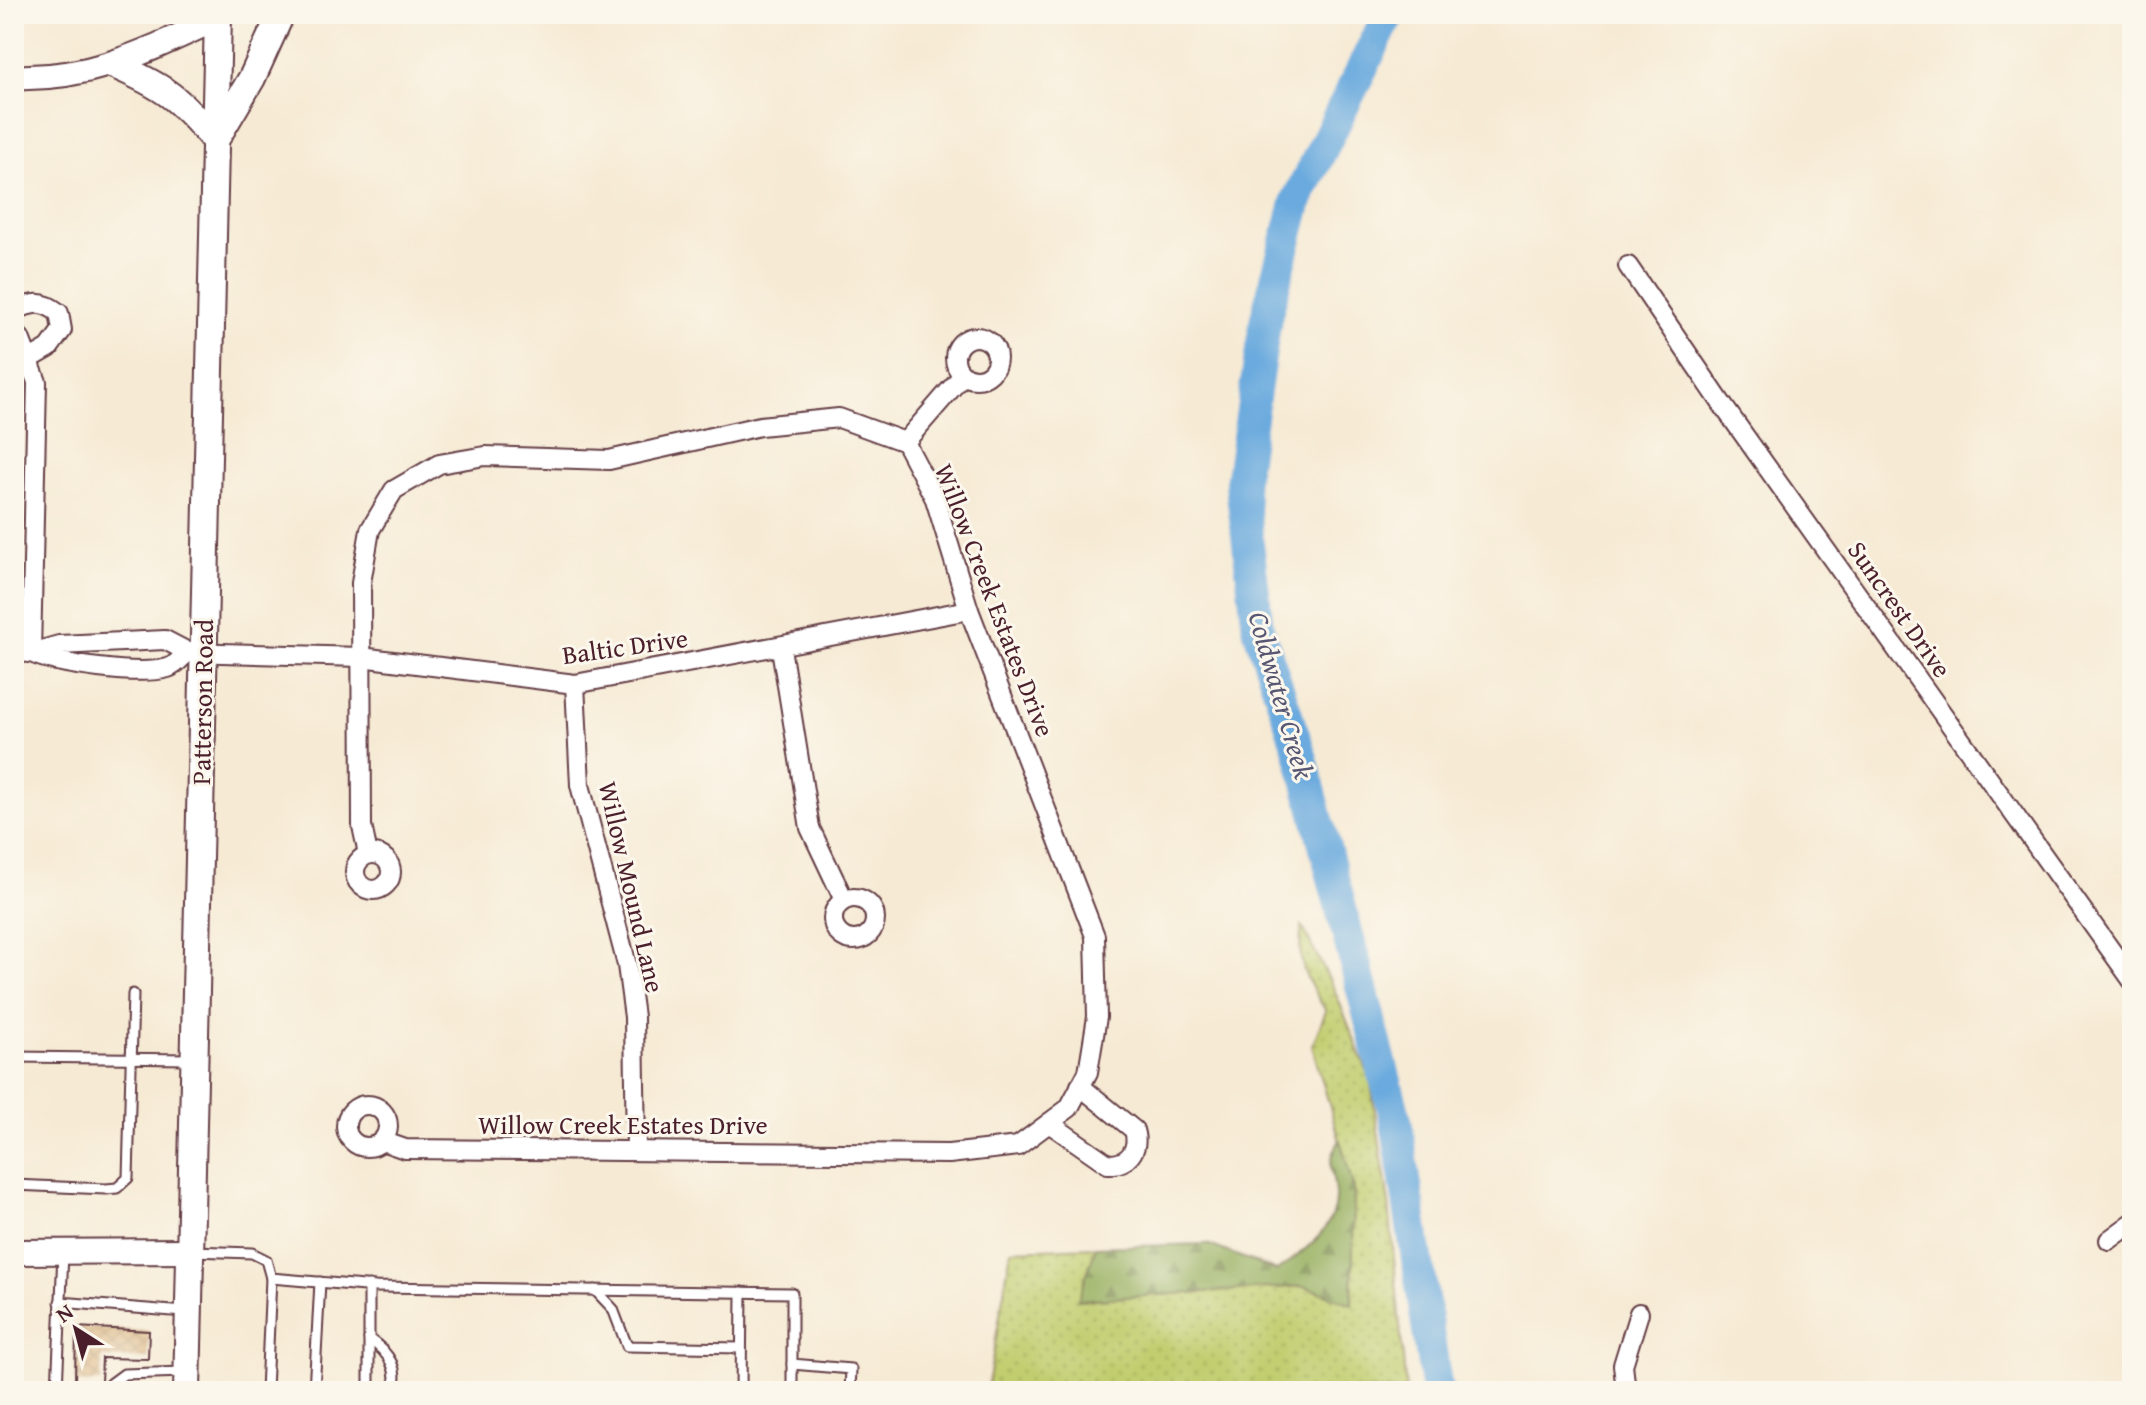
<svg xmlns="http://www.w3.org/2000/svg" width="2146" height="1405" viewBox="0 0 2146 1405" font-family="'Gentium Book Plus',serif">
	<defs>
		<pattern id="grass-dots" width="8" height="8" patternUnits="userSpaceOnUse" patternTransform="scale(2)"><rect width="8" height="8" fill="#c1cd6e"/><path d="M2 2h.1M6 6h.1" fill="none" stroke="#a7b05f" stroke-width="1.8" stroke-linecap="round"/></pattern>
		<pattern id="forest-firs" width="22" height="20" patternUnits="userSpaceOnUse" patternTransform="scale(2)"><rect width="22" height="20" fill="#98b061"/><path d="M5 1l3.5 6h-7zM16 11l3.5 6h-7z" fill="#7e8f50"/></pattern>
		<pattern id="building-cross-hatch" width="8" height="8" patternUnits="userSpaceOnUse" patternTransform="scale(2)"><rect width="8" height="8" fill="#d7ab70"/><path d="M0 0l8 8M0 8l8-8" fill="none" stroke="#b08b5c"/></pattern>
	</defs>
	<rect width="100%" height="100%" fill="#fbf7ec"/>
	<filter id="ink" filterUnits="userSpaceOnUse"><feTurbulence type="fractalNoise" baseFrequency=".0125" numOctaves="2"/><feDisplacementMap in="SourceGraphic" scale="16" xChannelSelector="R" yChannelSelector="G"/><feConvolveMatrix kernelMatrix="1 2 1 2 8 2 1 2 1" color-interpolation-filters="sRGB"/></filter>
	<filter id="wash" filterUnits="userSpaceOnUse"><feTurbulence type="fractalNoise" baseFrequency=".006" numOctaves="4" result="noise"/><feDisplacementMap in="SourceGraphic" scale="32" xChannelSelector="R" yChannelSelector="G"/><feGaussianBlur stdDeviation="1.8" result="paint"/><feColorMatrix in="noise" values="0 0 0 0 0 0 0 0 0 0 0 0 0 0 0 0 0 1.4 0 .05"/><feComposite in="paint" operator="in"/></filter>
	<g filter="url(#wash)">
		<rect width="100%" height="100%" fill="#f6ead4"/>
		<path fill="url(#grass-dots)" stroke="#86764c" stroke-width="2" d="M1302 926 1334 989 1370 1078 1389 1204 1406 1391H987L1011 1250 1096 1247 1079 1300 1304 1286 1352 1303 1354 1189 1312 1046 1326 1011C1306 979 1296 964 1302 926Z"/>
		<path fill="url(#forest-firs)" stroke="#716846" stroke-width="2" d="M1340 1140 1354 1189 1352 1304 1304 1286 1078 1300 1096 1247 1207 1244 1277 1271C1302 1252 1338 1230 1335 1193 1333 1167 1325 1166 1340 1140Z"/>
		<g fill="none" stroke-linecap="round" stroke-linejoin="round">
			<polyline stroke="#6baade" stroke-width="32" points="1389,14 1297,200 1266,317 1241,484 1258,628 1302,759 1396,1120 1437,1391"/>
		</g>
		<g id="blocks">
			<polygon fill="url(#building-cross-hatch)" points="76,1327 149,1331 148,1359 102,1358 101,1382 75,1383"/>
		</g>
	</g>
	<g filter="url(#ink)">
		<use href="#blocks" fill-opacity="0" stroke="#643d44" stroke-width="2"/>
		<g fill="none" stroke-linecap="round" stroke-linejoin="round">
			<defs>
				<g id="service">
					<polyline points="14,1057 191,1059"/>
					<polyline points="14,1185 106,1189 117,1188 128,1178 133,994"/>
					<polyline points="193,1251 252,1253 266,1260 271,1278 376,1287 792,1293 792,1364 851,1369 850,1391"/>
					<polyline points="63,1253 57,1390 96,1391"/>
					<polyline points="595,1290 613,1309 627,1346 741,1348"/>
					<polyline points="60,1302 185,1312"/>
					<path d="M369 1339C387 1351 400 1368 393 1391"/>
					<polyline points="101,1391 124,1374 184,1372"/>
					<polyline points="266,1391 271,1278"/>
					<polyline points="314,1391 320,1282"/>
					<polyline points="369,1391 369,1286"/>
					<polyline points="741,1391 742,1292"/>
					<polyline points="792,1391 792,1364"/>
				</g>
				<g id="minor">
					<polyline points="1628,266 1724,407 2132,980"/>
					<path d="M14 311C33 302 42 300 59 313L62 330 49 348 30 359"/>
					<polyline points="14,333 20,338 37,382 31,653"/>
					<circle cx="976" cy="358" r="21"/>
					<polyline points="905,442 963,375"/>
					<polyline points="781,648 810,828 844,900"/>
					<polyline points="14,652 31,653 59,645 165,640 188,652 361,657 575,684 969,610"/>
					<path d="M31 653C58 665 139 676 168 668 175 666 182 657 188 652"/>
					<polyline points="575,684 580,785 627,965 634,1017 636,1150"/>
					<circle cx="373" cy="872" r="18"/>
					<polyline points="368,854 362,826 361,583 370,530 394,490 439,464 485,456 609,460 760,426 839,418 905,442 935,499 969,610 1095,936 1097,1017 1088,1072 1069,1108 1018,1146 949,1154 405,1149 382,1141"/>
					<circle cx="854" cy="919" r="21"/>
					<circle cx="367" cy="1126" r="21"/>
					<path d="M1049 1123 1108 1164C1128 1165 1140 1150 1134 1130L1080 1086"/>
					<polyline points="2109,1240 2132,1223"/>
					<polyline points="1626,1391 1623,1365 1639,1313"/>
				</g>
				<g id="tertiary">
					<path d="M14 77C93 80 148 50 218 18"/>
					<polyline points="14,1252 190,1251"/>
				</g>
				<g id="secondary">
					<path d="M114 65C165 87 179 98 215 141"/>
					<polyline points="217,137 252,78 281,14"/>
					<polyline points="187,1391 218,14"/>
				</g>
			</defs>
			<use href="#service" stroke="#643d44" stroke-width="13"/>
			<use href="#minor" stroke="#643d44" stroke-width="22"/>
			<use href="#tertiary" stroke="#643d44" stroke-width="28"/>
			<use href="#secondary" stroke="#643d44" stroke-width="30"/>
			<use href="#service" stroke="#fff" stroke-width="9"/>
			<use href="#minor" stroke="#fff" stroke-width="18"/>
			<use href="#tertiary" stroke="#fff" stroke-width="24"/>
			<use href="#secondary" stroke="#fff" stroke-width="26"/>
		</g>
	</g>
	<g text-anchor="middle" dominant-baseline="central" stroke-width="6" stroke-linejoin="round" paint-order="stroke">
		<g font-size="26" fill="#4a1f2b" stroke="#fbf7ec">
			<text transform="translate(995 600) rotate(69)">Willow Creek Estates Drive</text>
			<text transform="translate(1900 609) rotate(55)">Suncrest Drive</text>
			<text transform="translate(625 646) rotate(-8)">Baltic Drive</text>
			<text transform="translate(202 702) rotate(-89)">Patterson Road</text>
			<text transform="translate(632 887) rotate(77)">Willow Mound Lane</text>
			<text x="623" y="1124">Willow Creek Estates Drive</text>
		</g>
		<g font-size="28" font-style="italic" fill="#575773" stroke="#fbf7ec">
			<text transform="translate(1282 695) rotate(74)">Coldwater Creek</text>
		</g>
	</g>
	<rect width="2146" height="1405" fill="none" stroke="#fbf7ec" stroke-width="48"/>
	<g transform="translate(76 1329) rotate(324)" stroke="#fbf7ec" stroke-width="6" paint-order="stroke">
	<path d="M0-6L14 30L0 20L-14 30Z" fill="#4a1f2b"/>
	<text y="-12" font-size="22" font-weight="bold" text-anchor="middle" fill="#4a1f2b">N</text>
	</g>
</svg>
